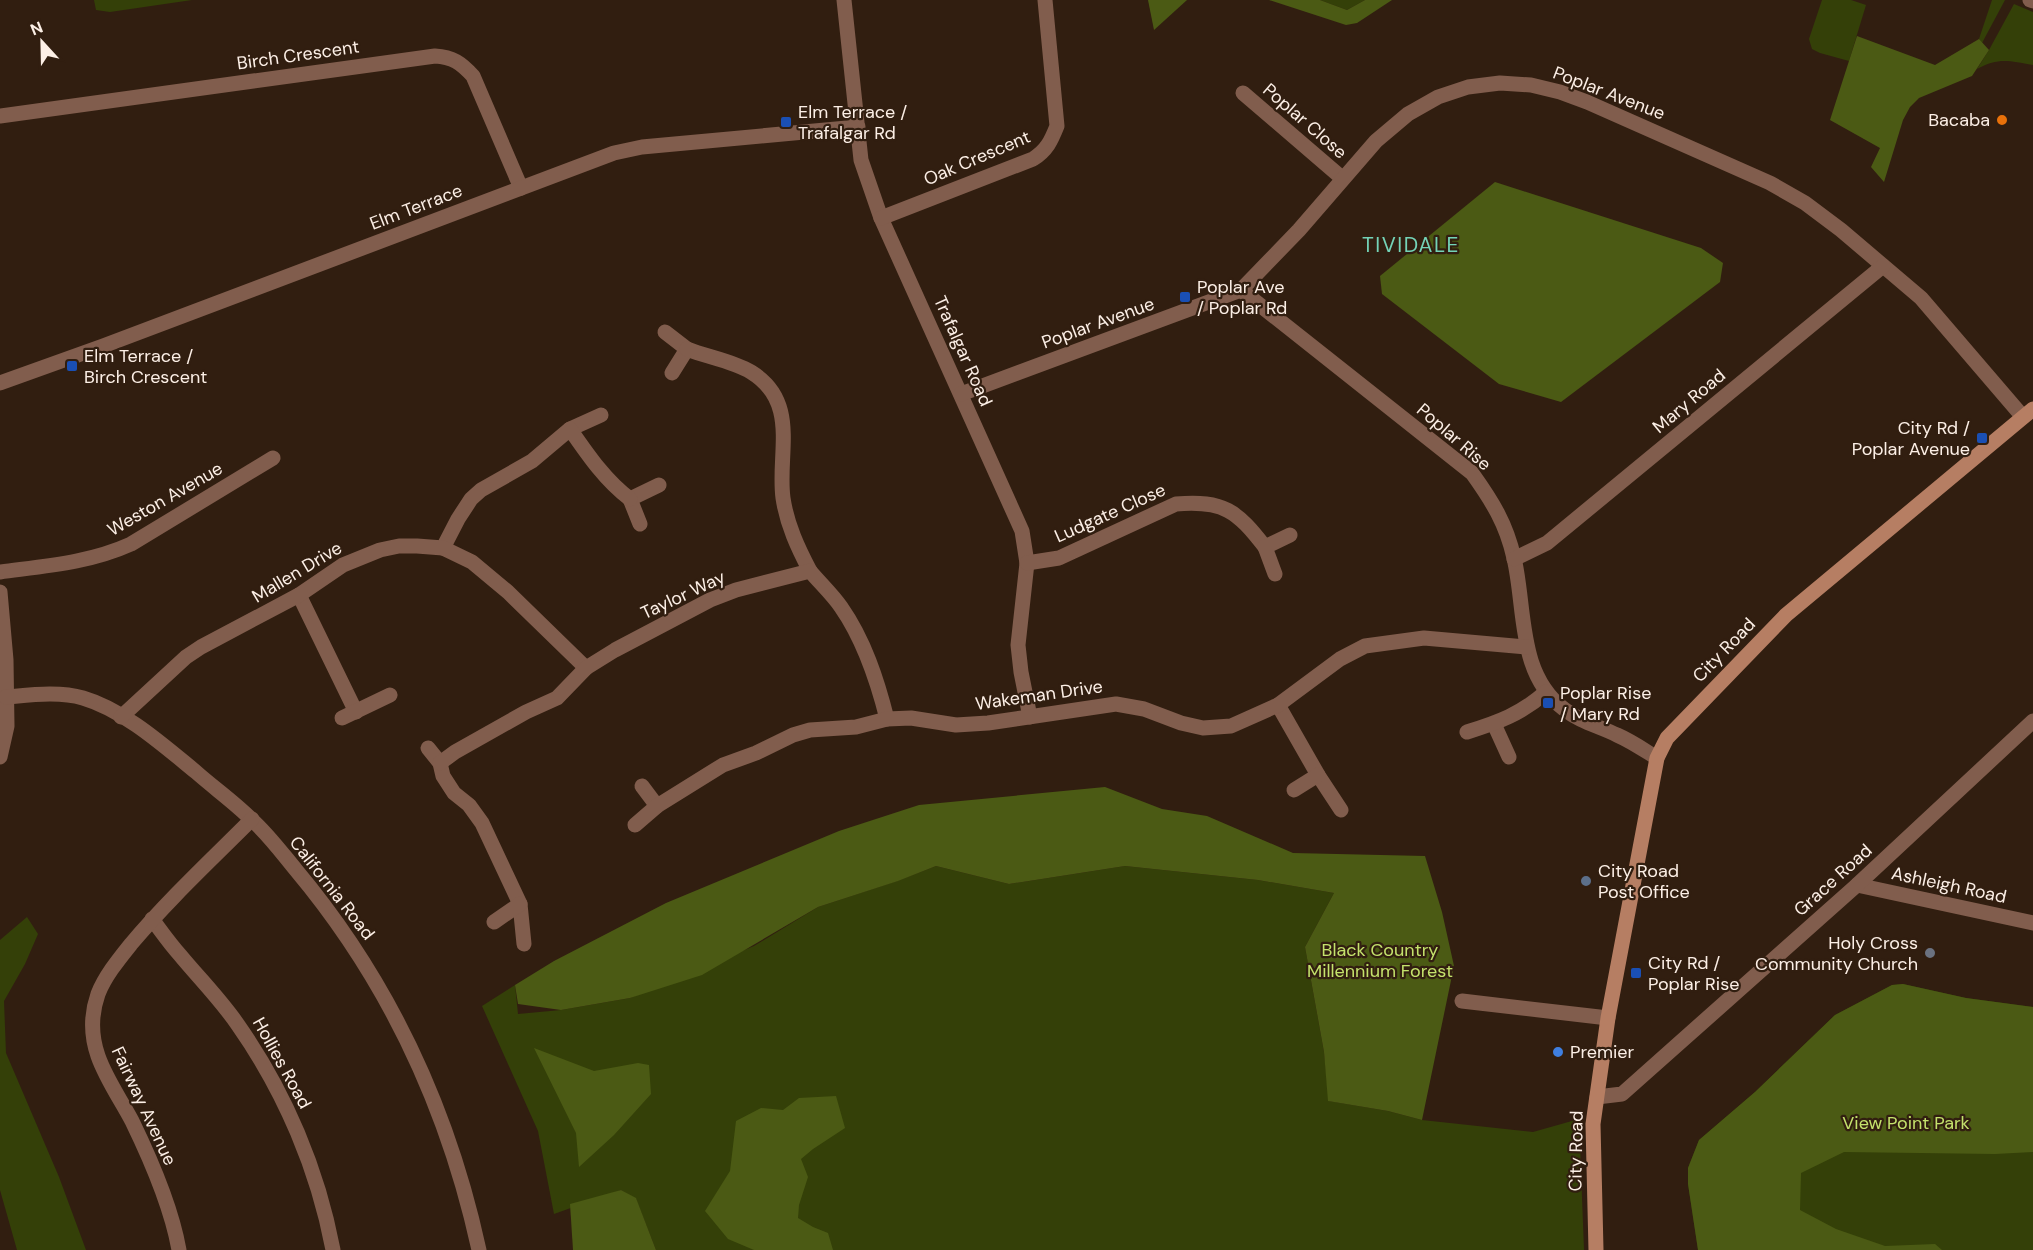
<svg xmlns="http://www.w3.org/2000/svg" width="2033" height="1250" viewBox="0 0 2033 1250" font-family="'DM Sans',sans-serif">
	<rect width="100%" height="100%" fill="#311e10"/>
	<g fill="#344008">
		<polygon points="94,0 192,0 110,12 96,10"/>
		<polygon points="1320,0 1365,0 1347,10"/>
		<polygon points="1822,0 1851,0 1866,5 1849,61 1820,53 1812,49 1809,39"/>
		<polygon points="1992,0 2005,0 1982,43 1979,39"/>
		<path d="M2014 4 2033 12V65C2009 61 1999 57 1977 69L1989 50Z"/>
		<polygon points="936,866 1009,884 1125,866 1258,880 1334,893 1305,947 1324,1052 1329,1101 1388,1111 1422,1120 1533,1132 1579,1119 1584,1250 656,1250 636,1199 621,1190 554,1214 538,1131 482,1006 515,985 518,1014 561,1010 630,998 754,946 818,907 897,881"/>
		<polygon points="27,917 38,934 25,964 4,1001 6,1053 59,1177 86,1250 17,1250 0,1190 0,940"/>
		<polygon points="1903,984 1966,998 2033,1007 2033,1250 1698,1250 1688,1184 1688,1168 1699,1140 1755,1092 1835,1015 1892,985"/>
	</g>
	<g fill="#4b5a14">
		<polygon points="1148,0 1187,0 1154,30"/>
		<polygon points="1269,0 1320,0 1347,10 1365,0 1392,0 1357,23 1346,25"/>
		<polygon points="1857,36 1935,65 1979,39 1989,50 1972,76 1919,98 1910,107 1903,120 1884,182 1871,167 1880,148 1830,120"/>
		<polygon points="1495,182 1701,248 1723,263 1720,282 1561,402 1499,384 1382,294 1380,276"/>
		<polygon points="1105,787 1162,809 1207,816 1293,853 1425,856 1442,912 1454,966 1422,1120 1388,1111 1328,1101 1324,1052 1305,947 1334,893 1258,880 1125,866 1009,884 936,866 898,881 818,907 702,975 630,998 561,1010 518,1004 515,985 554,961 666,903 839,831 919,805"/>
		<polygon points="1903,984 1966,998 2033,1007 2033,1152 1995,1154 1844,1152 1801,1173 1800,1210 1836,1229 1885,1246 1935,1244 1942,1250 1698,1250 1688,1184 1688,1168 1699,1140 1755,1092 1835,1015 1892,985"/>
		<polygon points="534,1048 594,1071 638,1063 649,1065 651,1094 614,1135 579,1167 576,1133"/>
		<polygon points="836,1096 845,1128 813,1149 801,1159 808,1177 799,1205 798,1218 813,1227 828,1233 833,1250 754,1250 728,1239 705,1211 730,1171 736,1121 761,1108 783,1110 799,1098"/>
		<polygon points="621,1190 636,1198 656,1250 573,1250 570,1204"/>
	</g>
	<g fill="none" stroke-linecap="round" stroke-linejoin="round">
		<g stroke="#815d4d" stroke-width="15">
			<polyline points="844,0 861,160 881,218 1022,531 1027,563 1018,645 1021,672 1030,717"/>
			<polyline points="2030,0 2033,1"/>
			<polyline points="1243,93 1342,178"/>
			<path d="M0 116 435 56C453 57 461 63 473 76L521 188"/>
			<path d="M881 218 1033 159C1047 150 1051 141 1057 126L1045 0"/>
			<path d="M1241 290 1472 473C1492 501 1506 523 1514 558 1526 609 1517 674 1564 709 1580 722 1599 726 1617 735 1631 741 1644 750 1657 758"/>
			<polyline points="665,332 687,349 672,373"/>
			<path d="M687 349C707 357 733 361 751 372 800 402 777 454 783 498 787 525 798 548 810 571"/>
			<polyline points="0,383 103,346 614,153 642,147 858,127"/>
			<polyline points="961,394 1241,290 1299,230 1376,141 1408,114 1438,97 1468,87 1500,83 1531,85 1560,92 1587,102 1770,183 1805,203 1841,230 1921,298 2023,417"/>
			<polyline points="570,429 601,415"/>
			<polyline points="640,524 630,499 659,485"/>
			<path d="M443 548 458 519 471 499 481 490 532 461 570 429C588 455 605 480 630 499"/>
			<polyline points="1514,559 1547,543 1883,266"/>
			<path d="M1027 563 1059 558 1176 504C1224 500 1237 511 1265 547"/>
			<path d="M0 572C45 566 89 563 131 544L273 458"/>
			<polyline points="1275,574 1265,547 1290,535"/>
			<polyline points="0,592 6,660 7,726 0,757"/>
			<polyline points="299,595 356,712"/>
			<path d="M6 697C30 695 59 691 83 698 124 710 163 745 196 772 214 788 234 802 251 819 268 834 282 853 296 870 389 981 448 1108 479 1250"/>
			<polyline points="1278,705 1318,775 1341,810"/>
			<polyline points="121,717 186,657 201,647 299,595 343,565 380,550 399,546 417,546 443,548 472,562 508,592 586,668"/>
			<polyline points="342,718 390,695"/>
			<polyline points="1494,724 1509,757"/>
			<path d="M1467 732C1499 722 1521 714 1546 692"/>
			<polyline points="428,748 440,763 443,776 454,793 469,805 482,823 520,904 524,944"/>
			<path d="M440 763 455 752 526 712 557 698 586 668 615 650 710 600 736 590 810 571C820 583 832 594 841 607 864 640 877 679 887 719"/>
			<polyline points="642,786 657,806"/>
			<polyline points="1294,790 1318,775"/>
			<polyline points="635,825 657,806 723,765 756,753 793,735 810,730 856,727 887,719 911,718 956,725 988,723 1116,704 1144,709 1181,723 1203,728 1231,726 1278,705 1340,659 1365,646 1424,638 1527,647"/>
			<polyline points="1857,885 2033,923"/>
			<path d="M152 919C161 931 170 944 180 955 199 978 221 1000 238 1025 285 1092 318 1170 333 1250"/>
			<polyline points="494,922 520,904"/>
			<polyline points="1462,1001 1608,1018"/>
			<polyline points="1597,1097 1622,1094 1857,885 2033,721"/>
			<path d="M179 1250C172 1210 150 1158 132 1121 121 1100 106 1079 98 1056 91 1036 91 1014 98 994 105 976 119 959 131 944 168 900 211 860 252 819"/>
		</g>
		<polyline stroke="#b67e63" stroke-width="15" points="1596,1250 1593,1124 1608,1018 1657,758 1667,738 1786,615 2033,409"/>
	</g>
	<circle fill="#e8710a" stroke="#311e10" stroke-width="2" cx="2002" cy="120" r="6"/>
	<g fill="#1a4fb4" stroke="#311e10" stroke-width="2">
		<rect x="780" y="116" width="12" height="12" rx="3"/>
		<rect x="1179" y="291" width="12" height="12" rx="3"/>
		<rect x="66" y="360" width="12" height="12" rx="3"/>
		<rect x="1976" y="432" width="12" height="12" rx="3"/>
		<rect x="1542" y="697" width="12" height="12" rx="3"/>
		<rect x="1630" y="967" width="12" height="12" rx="3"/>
	</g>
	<circle fill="#5c6f8a" stroke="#311e10" stroke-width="2" cx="1586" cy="881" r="6"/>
	<circle fill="#6b7280" stroke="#311e10" stroke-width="2" cx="1930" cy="953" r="6"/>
	<circle fill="#3f7fe0" stroke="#311e10" stroke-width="2" cx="1558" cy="1052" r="6"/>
	<g text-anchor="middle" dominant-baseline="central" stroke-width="4.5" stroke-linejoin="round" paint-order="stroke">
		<g font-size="18" fill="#fcefe6" stroke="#311e10">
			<text transform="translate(298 55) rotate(-8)">Birch Crescent</text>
			<text transform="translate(1609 93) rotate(21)">Poplar Avenue</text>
			<text transform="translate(1305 121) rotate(41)">Poplar Close</text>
			<text transform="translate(977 158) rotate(-23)">Oak Crescent</text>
			<text transform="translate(416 207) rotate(-21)">Elm Terrace</text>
			<text transform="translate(1098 323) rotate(-20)">Poplar Avenue</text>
			<text transform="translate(963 351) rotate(66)">Trafalgar Road</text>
			<text transform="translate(1689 401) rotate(-40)">Mary Road</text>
			<text transform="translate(1454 437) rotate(41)">Poplar Rise</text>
			<text transform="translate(165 499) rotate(-30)">Weston Avenue</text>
			<text transform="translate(1110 513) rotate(-24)">Ludgate Close</text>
			<text transform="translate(297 572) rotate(-31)">Mallen Drive</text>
			<text transform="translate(683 595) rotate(-25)">Taylor Way</text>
			<text transform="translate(1724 650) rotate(-46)">City Road</text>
			<text transform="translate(1039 695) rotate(-8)">Wakeman Drive</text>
			<text transform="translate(1833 880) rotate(-42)">Grace Road</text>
			<text transform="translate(1949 885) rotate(12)">Ashleigh Road</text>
			<text transform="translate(332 888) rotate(52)">California Road</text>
			<text transform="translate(282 1063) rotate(61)">Hollies Road</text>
			<text transform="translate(144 1106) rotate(65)">Fairway Avenue</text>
			<text transform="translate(1576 1151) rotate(-89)">City Road</text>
		</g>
		<g font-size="18" fill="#fcefe6" stroke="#311e10" text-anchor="start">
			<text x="798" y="112">Elm Terrace /<tspan x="798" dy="21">Trafalgar Rd</tspan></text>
			<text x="1990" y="120" text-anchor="end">Bacaba</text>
			<text x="1197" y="287">Poplar Ave<tspan x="1197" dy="21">/ Poplar Rd</tspan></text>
			<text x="84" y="356">Elm Terrace /<tspan x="84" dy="21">Birch Crescent</tspan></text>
			<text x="1970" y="428" text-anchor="end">City Rd /<tspan x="1970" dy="21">Poplar Avenue</tspan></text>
			<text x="1560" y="693">Poplar Rise<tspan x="1560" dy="21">/ Mary Rd</tspan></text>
			<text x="1598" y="871">City Road<tspan x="1598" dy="21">Post Office</tspan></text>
			<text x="1918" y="943" text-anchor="end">Holy Cross<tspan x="1918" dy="21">Community Church</tspan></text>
			<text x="1648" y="963">City Rd /<tspan x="1648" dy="21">Poplar Rise</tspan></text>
			<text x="1570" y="1052">Premier</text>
		</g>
		<g font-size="18" fill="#c4e26c" stroke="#311e10">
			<text x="1380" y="950">Black Country<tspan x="1380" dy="21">Millennium Forest</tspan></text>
			<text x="1906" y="1123">View Point Park</text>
		</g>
		<g font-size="21" letter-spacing="1.5" fill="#74d3b7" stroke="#311e10">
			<text x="1411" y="245">TIVIDALE</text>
		</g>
	</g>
	<g transform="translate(42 42) rotate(338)" stroke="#311e10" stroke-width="4.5" paint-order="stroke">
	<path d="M0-4.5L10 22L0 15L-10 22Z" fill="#fcefe6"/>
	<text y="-9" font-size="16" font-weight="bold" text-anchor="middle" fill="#fcefe6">N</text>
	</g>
</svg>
